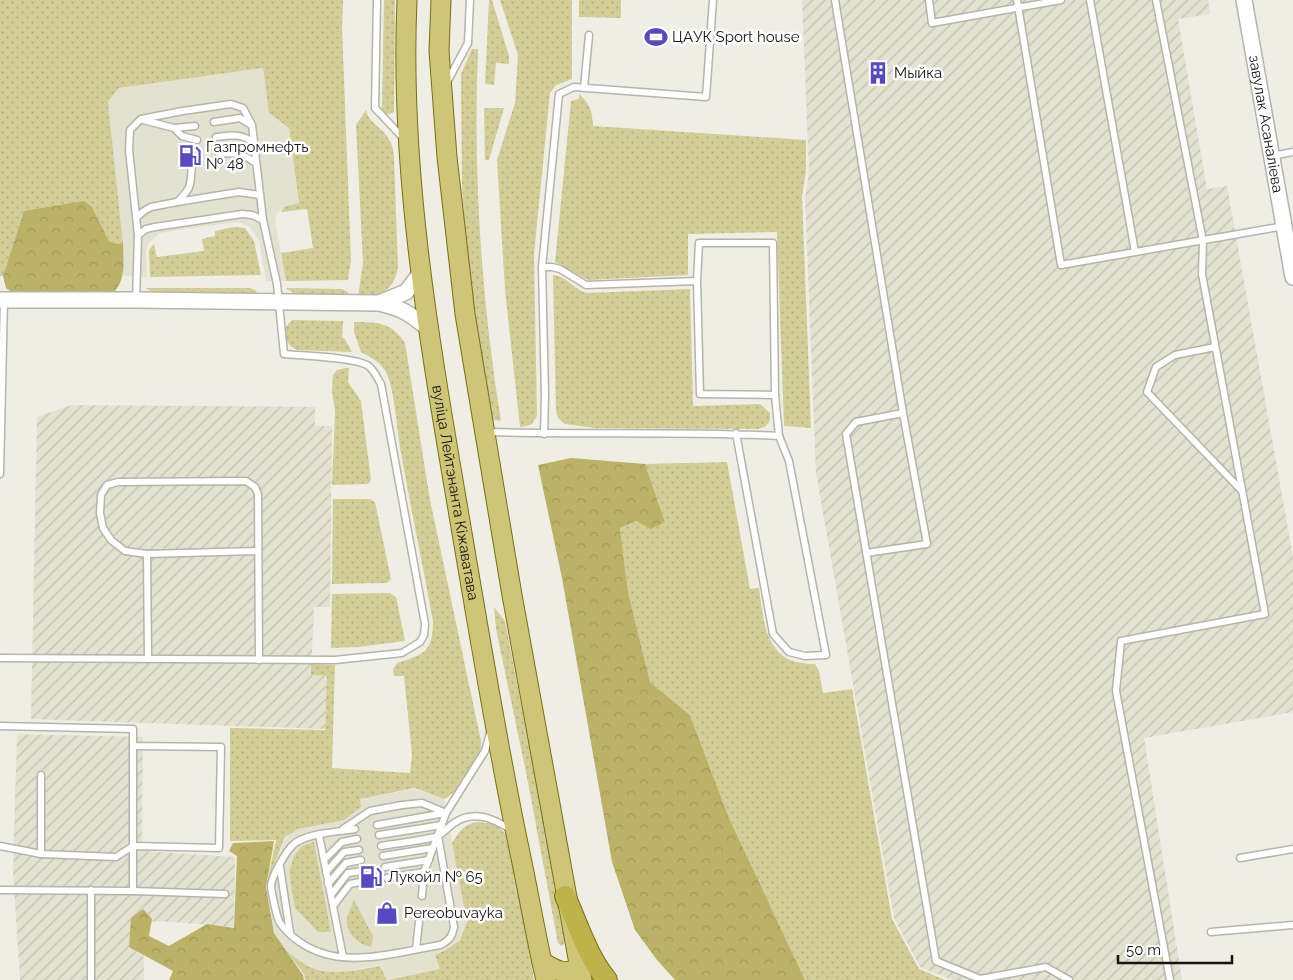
<svg xmlns="http://www.w3.org/2000/svg" width="1293" height="980" viewBox="0 0 1293 980" font-family="Raleway,sans-serif">
	<defs>
		<pattern id="industrial-furrows" width="10" height="10" patternUnits="userSpaceOnUse" patternTransform="scale(1.25)"><rect width="10" height="10" fill="#e3e1d0"/><path d="M-1 1l2-2M0 10L10 0M9 11l2-2" fill="none" stroke="#c2c0b2"/></pattern>
		<pattern id="grass-dots" width="8" height="8" patternUnits="userSpaceOnUse" patternTransform="scale(1.25)"><rect width="8" height="8" fill="#d3cd97"/><path d="M2 2h.1M6 6h.1" fill="none" stroke="#b4af81" stroke-width="1.8" stroke-linecap="round"/></pattern>
		<pattern id="forest-crowns" width="20" height="18" patternUnits="userSpaceOnUse" patternTransform="scale(1.25)"><rect width="20" height="18" fill="#bbb267"/><path d="M2 6a3 3 0 1 1 6 0M12 15a3 3 0 1 1 6 0" fill="none" stroke="#a09858"/></pattern>
	</defs>
	<rect width="100%" height="100%" fill="#efeee4"/>
	<g fill="#e3e1d0">
		<polygon points="263,68 269,113 289,128 299,204 284,207 276,215 275,221 286,281 266,281 259,240 249,226 242,223 235,222 160,233 149,243 146,251 147,277 123,276 123,244 108,102 119,88"/>
		<polygon points="415,789 444,799 467,922 460,939 446,949 435,955 440,969 387,979 380,965 335,973 317,969 297,960 283,947 274,932 267,887 286,837 292,832 302,828 345,820 361,807 360,799"/>
	</g>
	<g fill="url(#industrial-furrows)">
		<polygon points="802,0 1208,0 1210,14 1178,19 1207,189 1227,186 1293,557 1293,712 1144,738 1182,980 952,980 920,967 894,918 816,473 805,199 809,171"/>
		<polygon points="72,405 315,407 315,426 332,426 330,607 314,607 311,675 327,676 325,729 31,719 37,417"/>
		<polygon points="17,734 143,737 142,851 235,857 234,927 160,921 143,922 144,980 20,980 13,871"/>
	</g>
	<g fill="url(#grass-dots)">
		<polygon points="0,0 343,0 342,28 351,260 348,280 286,281 281,253 313,248 307,209 281,212 284,207 299,203 289,128 269,113 263,68 119,88 108,102 123,244 117,244 109,241 92,207 24,211 3,276 0,276"/>
		<polygon points="384,0 395,0 394,112 386,115 382,112"/>
		<polygon points="489,0 492,0 509,56 509,64 496,63 494,85 485,84"/>
		<polygon points="500,0 572,0 572,79 556,85 550,93 534,254 537,416 531,425 520,427 505,290 497,160 515,103 518,55"/>
		<polygon points="579,0 621,0 621,18 579,17"/>
		<path d="M472 49H478C473 173 481 298 501 421 491 420 489 418 484 409L466 252 462 185 461 74Z"/>
		<path d="M579 94C591 105 592 111 593 126L806 140V171L802 196 811 428 784 426 777 232 688 234V275L588 280 555 262 571 101 579 99Z"/>
		<polygon points="484,108 504,108 489,160 485,160"/>
		<path d="M366 110C369 124 384 128 390 141 393 146 393 152 394 157L398 267C394 291 380 297 358 297L363 263 356 125Z"/>
		<polygon points="234,227 245,228 254,241 261,275 150,277 149,250 154,244 157,257 204,251 202,239 215,236 215,231"/>
		<path d="M553 275C567 276 574 290 587 293L690 289 693 406 760 404 770 413C771 422 768 427 758 429L595 428 565 424 559 419 556 412Z"/>
		<polygon points="146,288 250,288 257,291 254,295 155,294"/>
		<polygon points="286,288 342,289 348,292 347,297 295,294"/>
		<path d="M292 320 343 321 342 337 345 339 352 352 297 350C287 345 286 340 284 329Z"/>
		<path d="M354 322C378 322 391 322 405 343L430 500 481 741C481 744 481 749 480 753 475 766 457 794 444 799L415 788 360 799 361 807 344 820 298 829 285 837 267 883 276 840 230 841V728L325 730 327 676 311 675V664L335 665 332 768 410 773 412 755 404 676H394L393 669 397 663C422 655 433 653 433 622 423 566 411 509 401 453 397 431 395 393 387 374 382 363 371 357 361 352L354 332Z"/>
		<polygon points="345,368 349,368 348,382 361,401 371,480 368,484 332,485 335,412 332,391 333,375 337,370"/>
		<path d="M727 462 750 589 759 588C763 613 763 645 788 659 796 663 807 664 815 664L819 671 823 693 852 689 892 919 919 969 945 980H805L729 818 690 715 650 682 628 592 620 528 636 521 651 528 665 522 645 464Z"/>
		<polygon points="333,499 370,499 375,502 391,579 387,583 332,584"/>
		<polygon points="390,593 396,597 405,641 358,647 331,648 332,594"/>
		<polygon points="494,607 505,621 535,776 564,939 564,944 561,946 558,943 527,777 496,629"/>
		<path d="M477 822 496 824 506 835 525 928 534 980H305L304 974 285 949C318 980 339 973 380 966L387 980 440 969 435 955 447 949 460 940 467 922 452 843C459 832 463 825 477 822Z"/>
		<polygon points="314,842 331,932 318,932 295,908 289,873 294,856 302,846"/>
		<path d="M354 900 373 936 371 947C358 944 346 934 347 919 348 913 352 906 354 900Z"/>
	</g>
	<g fill="url(#forest-crowns)">
		<path d="M84 201 92 207 109 241 117 244H123C123 262 127 280 112 294L16 295 6 288 3 276 24 211Z"/>
		<polygon points="571,458 645,464 665,522 651,529 636,521 620,528 628,592 650,682 690,715 729,818 805,980 675,980 657,960 635,930 612,862 562,578 538,465"/>
		<polygon points="274,841 266,887 274,933 303,975 304,980 169,980 173,971 129,947 131,918 143,909 152,919 149,936 169,946 207,924 234,928 237,856 229,851 233,843"/>
	</g>
	<g fill="none" stroke-linecap="round" stroke-linejoin="round">
		<defs>
			<g id="service">
				<polyline points="377,0 375,108 405,140"/>
				<polyline points="835,0 903,413"/>
				<polyline points="929,0 932,23 1061,0"/>
				<polyline points="1017,0 1061,265 1284,226"/>
				<polyline points="1090,0 1135,252"/>
				<polyline points="1156,0 1203,241 1202,274 1265,614 1121,641 1116,691 1170,980"/>
				<polyline points="446,84 468,43 470,0"/>
				<polyline points="584,88 589,35"/>
				<polyline points="143,120 174,128 182,136 197,140"/>
				<polyline points="214,122 240,118 251,125"/>
				<polyline points="174,128 195,126"/>
				<path d="M216 137C232 135 241 133 254 143"/>
				<path d="M219 154C235 152 243 154 256 163"/>
				<polyline points="1272,156 1293,152"/>
				<path d="M177 202C193 187 190 185 192 164"/>
				<polyline points="137,217 144,211 151,207 177,202 239,192 260,195"/>
				<polyline points="138,235 146,229 155,227 242,214 252,215 263,220"/>
				<polyline points="542,267 552,267 560,269 586,285 697,281 700,394 775,395 773,243 699,243 697,281"/>
				<polyline points="1215,347 1175,355 1156,367 1147,392 1241,490"/>
				<polyline points="775,395 779,436"/>
				<path d="M487 432C584 435 682 431 779 436L789 461 826 655 805 656 789 652 773 634 736 433"/>
				<polyline points="544,434 545,395 542,267 559,94 574,87 706,97 713,0"/>
				<polyline points="0,474 4,300"/>
				<polyline points="257,551 147,554 125,551 111,540 103,528 100,513 101,495 107,485 118,482 246,481 255,487 258,494 259,660"/>
				<polyline points="866,553 927,544 903,413 856,422 846,434 936,961 980,979 1046,967 1069,980"/>
				<polyline points="147,554 148,659"/>
				<path d="M0 658 335 660 402 653 420 642 424 635 425 624 381 384C377 378 374 369 367 365 351 357 304 356 284 354L277 284 263 220 252 125 243 108 231 104 183 111 141 119 130 130 129 150 138 235 136 300"/>
				<polyline points="0,726 133,729 133,746 221,747 219,848 133,846 116,857 41,854 0,846"/>
				<polyline points="133,746 133,891"/>
				<polyline points="377,825 445,813"/>
				<polyline points="343,829 370,811 402,805 422,803 446,813"/>
				<path d="M355 829C338 832 305 833 293 845 286 851 272 876 271 885 271 891 277 919 280 923 290 937 306 948 322 953 357 965 404 951 440 945 449 941 452 937 454 927L438 836"/>
				<polyline points="319,835 343,957"/>
				<polyline points="379,835 442,825"/>
				<path d="M381 846C399 843 418 841 435 837 442 835 448 827 454 823 474 809 494 819 512 830"/>
				<polyline points="41,854 41,775"/>
				<polyline points="383,856 433,848"/>
				<polyline points="1240,858 1293,849"/>
				<polyline points="324,860 342,842 357,839"/>
				<polyline points="280,867 290,933"/>
				<polyline points="385,867 429,860"/>
				<polyline points="326,872 344,852 359,850"/>
				<polyline points="387,878 424,872"/>
				<polyline points="328,884 346,863 361,860"/>
				<polyline points="0,890 133,891 225,894"/>
				<polyline points="91,890 91,980"/>
				<polyline points="331,895 348,873 363,871"/>
				<polyline points="422,896 424,872 446,813 485,751 490,733"/>
				<polyline points="333,906 350,884 365,881"/>
				<polyline points="1211,932 1293,925"/>
				<polyline points="416,949 419,922"/>
			</g>
			<g id="tertiary">
				<path id="s1" d="M1244 0 1293 277"/>
				<path d="M0 300H136L378 303C402 308 409 313 429 329"/>
				<polyline points="379,303 406,292 420,274"/>
			</g>
			<g id="primary">
				<path id="s2" d="M407 0C399 182 433 361 463 539 481 644 498 749 520 853 529 895 536 938 546 980"/>
				<polyline points="441,0 439,51 447,157 465,314 512,595 582,980"/>
				<path d="M542 962C554 969 566 977 578 967"/>
			</g>
			<path id="trunk" d="M565 896C578 924 587 956 607 980"/>
		</defs>
		<use href="#service" stroke="#b5b4ab" stroke-width="9"/>
		<use href="#tertiary" stroke="#b5b4ab" stroke-width="18"/>
		<use href="#primary" stroke="#786f16" stroke-width="21"/>
		<use href="#trunk" stroke="#786f16" stroke-width="22"/>
		<use href="#service" stroke="#fff" stroke-width="6"/>
		<use href="#tertiary" stroke="#fff" stroke-width="15"/>
		<use href="#primary" stroke="#cec676" stroke-width="19"/>
		<use href="#trunk" stroke="#beb348" stroke-width="20"/>
	</g>
	<defs>
		<symbol id="stadium-bare" viewBox="-9 -9 18 18"><path d="M0-5a6.5 5 0 1 0 0 10a6.5 5 0 1 0 0-10ZM-3.5-1.8h7v3.6h-7Z" fill="#5749c1" stroke="#fff" stroke-width="2.5" paint-order="stroke"/></symbol>
		<symbol id="building-bare" viewBox="-9 -9 18 18"><path d="M-4-6H4V6H1V3H-1V6H-4ZM-2.5-4.3h1.7v1.8h-1.7ZM.8-4.3h1.7v1.8H.8ZM-2.5-1h1.7V.8h-1.7ZM.8-1h1.7V.8H.8Z" fill="#5749c1" stroke="#fff" stroke-width="2.5" paint-order="stroke"/></symbol>
		<symbol id="fuel-bare" viewBox="-9 -9 18 18"><path d="M-5.5-6h7V0h2V4h1.3V-2.5L3-4.5l.8-.8L6-3V5H2.5V1h-1V6h-7ZM-4.2-4.7v3.2H.2V-4.7Z" fill="#5749c1" stroke="#fff" stroke-width="2.5" paint-order="stroke"/></symbol>
		<symbol id="shop-bare" viewBox="-9 -9 18 18"><path d="M-5-2.5h2.3a2.7 3.5 0 0 1 5.4 0H5L5.5 6h-11ZM-1.5-2.5h3a1.5 2.3 0 0 0-3 0Z" fill="#5749c1" stroke="#fff" stroke-width="2.5" paint-order="stroke"/></symbol>
	</defs>
	<g fill-rule="evenodd">
		<use href="#stadium-bare" x="640" y="21" width="32" height="32"/>
		<use href="#building-bare" x="862" y="57" width="32" height="32"/>
		<use href="#fuel-bare" x="174" y="140" width="32" height="32"/>
		<use href="#fuel-bare" x="355" y="861" width="32" height="32"/>
		<use href="#shop-bare" x="371" y="897" width="32" height="32"/>
	</g>
	<g text-anchor="middle" dominant-baseline="central" stroke-width="5" stroke-linejoin="round" paint-order="stroke">
		<g font-size="15" fill="#141310" stroke="#fff" text-anchor="start">
			<text x="672" y="37">ЦАУК Sport house</text>
			<text x="894" y="73">Мыйка</text>
			<text x="206" y="147">Газпромнефть<tspan x="206" dy="17">№ 48</tspan></text>
			<text x="388" y="877">Лукойл № 65</text>
			<text x="404" y="913">Pereobuvayka</text>
		</g>
		<g font-size="15" fill="#141310" stroke="#fff">
			<text stroke="none"><textPath href="#s1" startOffset="126">завулак Асаналіева</textPath></text>
			<text stroke="none"><textPath href="#s2" startOffset="496">вуліца Лейтэнанта Кіжаватава</textPath></text>
		</g>
	</g>
	<path d="M1118 955v8h114v-8" fill="none" stroke="#141310" stroke-width="2.5"/>
	<text x="1126" y="955" font-size="15" fill="#141310" stroke="#ffffff" stroke-width="4" paint-order="stroke">50 m</text>
</svg>
